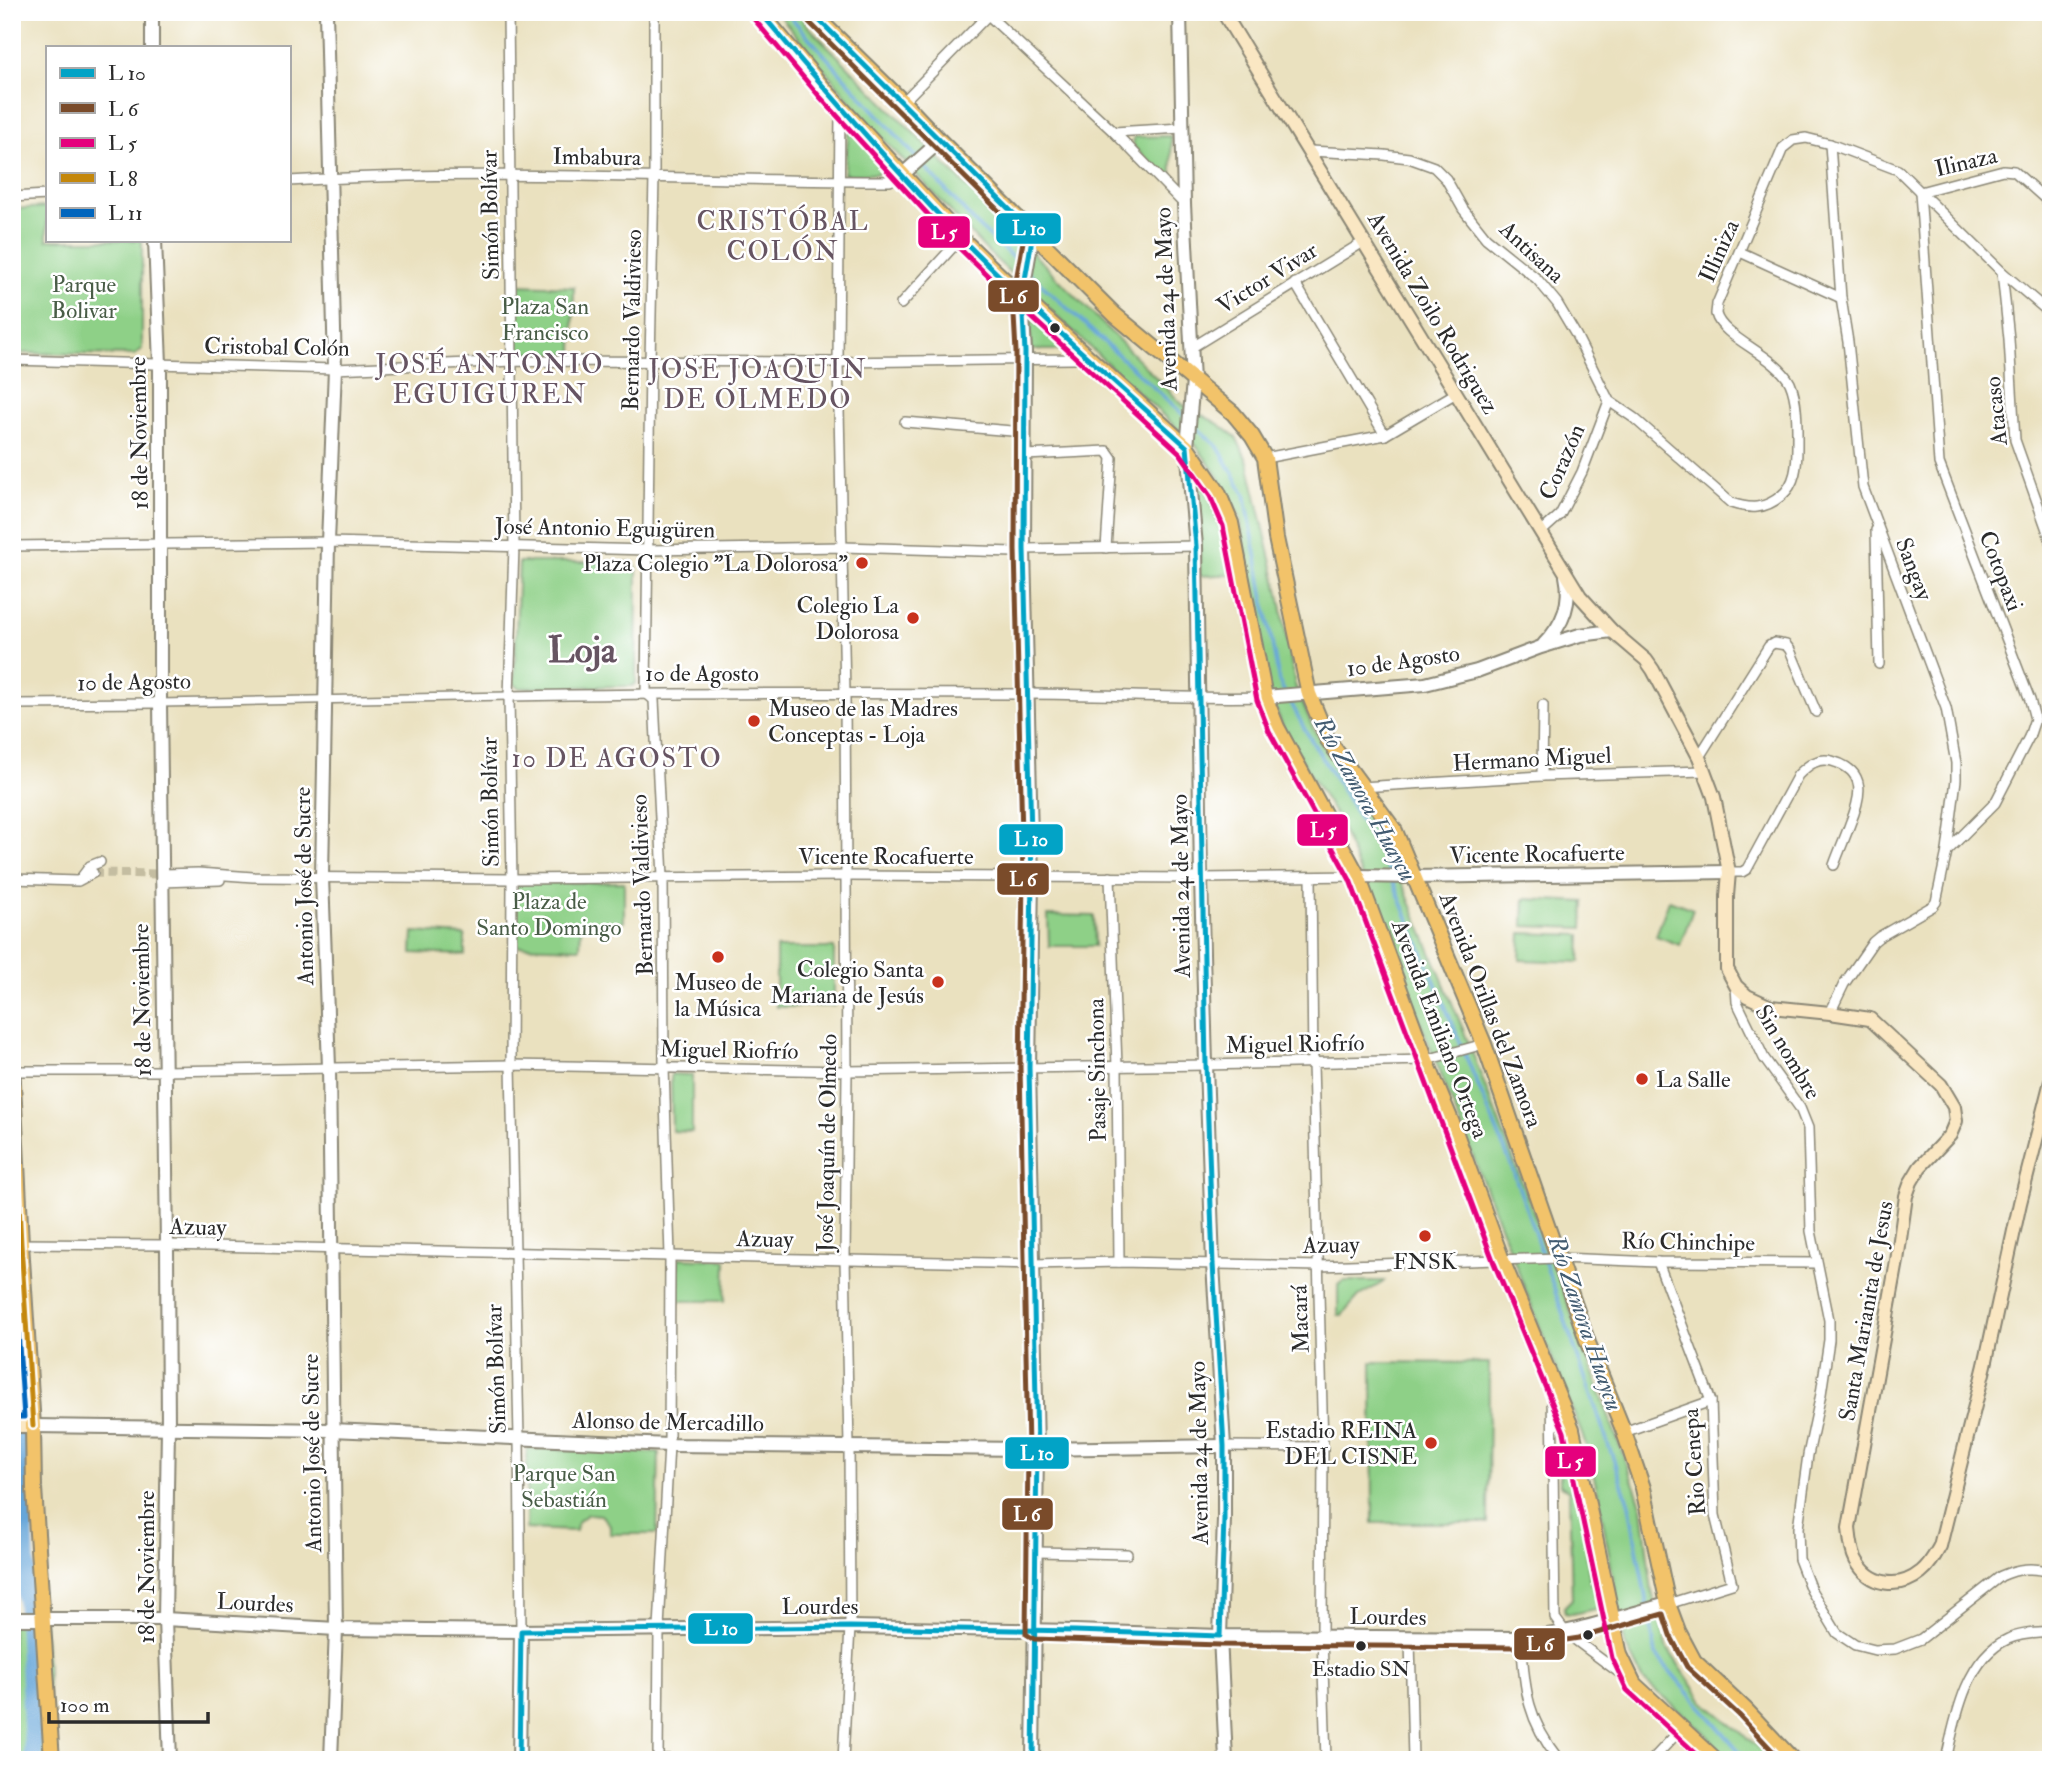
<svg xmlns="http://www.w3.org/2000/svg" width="2063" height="1772" viewBox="0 0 2063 1772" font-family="'IM FELL Double Pica',serif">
	<rect width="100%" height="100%" fill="#fff"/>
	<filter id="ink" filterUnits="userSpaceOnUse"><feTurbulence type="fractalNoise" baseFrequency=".0143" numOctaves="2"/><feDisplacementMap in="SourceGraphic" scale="14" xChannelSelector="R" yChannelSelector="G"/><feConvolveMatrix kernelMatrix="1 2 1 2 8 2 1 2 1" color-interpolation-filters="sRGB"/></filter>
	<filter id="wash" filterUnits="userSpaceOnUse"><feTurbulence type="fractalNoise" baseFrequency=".00686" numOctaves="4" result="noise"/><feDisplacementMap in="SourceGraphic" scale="28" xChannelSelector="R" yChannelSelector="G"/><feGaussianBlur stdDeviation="1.57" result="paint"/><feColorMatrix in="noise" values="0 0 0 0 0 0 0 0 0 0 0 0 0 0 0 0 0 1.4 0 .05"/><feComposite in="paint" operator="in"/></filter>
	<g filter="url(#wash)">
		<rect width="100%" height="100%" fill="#eae1bf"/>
		<g fill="#8ed087" stroke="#5c7e59" stroke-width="2">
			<polygon points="777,12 798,12 807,25 1183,405 1217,423 1236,437 1248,462 1279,593 1295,685 1313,728 1338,768 1381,832 1467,1039 1547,1247 1642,1507 1652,1592 1668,1649 1704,1702 1774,1760 1729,1760 1703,1731 1642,1679 1625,1644 1598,1493 1585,1442 1384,929 1337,818 1286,735 1267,686 1240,516 1219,478 1197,447 987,251 867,121"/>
			<polygon points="849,129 884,166 877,174 844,174"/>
			<polygon points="1171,136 1172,174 1164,176 1133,146 1134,137"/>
			<polygon points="47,207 47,240 142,240 142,349 135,355 12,353 12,209"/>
			<polygon points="517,285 574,287 573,354 516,353"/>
			<polygon points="1030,318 1065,350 1031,350"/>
			<polygon points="1204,486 1208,491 1236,574 1200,576 1198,492"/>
			<polygon points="519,562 632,562 637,568 636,683 632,686 520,688 514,684"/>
			<polygon points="624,882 624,922 581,922 580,948 514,946 516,883"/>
			<polygon points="1524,899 1584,902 1583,928 1523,926"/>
			<polygon points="1669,900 1693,909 1680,945 1656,936"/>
			<polygon points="1048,915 1094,916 1095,946 1049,946"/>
			<polygon points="413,932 465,935 465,955 412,953"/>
			<polygon points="1521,933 1581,935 1580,962 1520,960"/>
			<polygon points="776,948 834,948 834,1006 776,1007"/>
			<polygon points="671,1074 692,1075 692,1132 672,1131"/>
			<polygon points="678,1258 726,1260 725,1301 679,1301"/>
			<polygon points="1343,1281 1384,1281 1382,1283 1359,1296 1342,1315 1338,1315 1338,1285"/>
			<polygon points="1372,1362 1489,1363 1488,1523 1373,1523"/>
			<polygon points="527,1448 659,1453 657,1534 610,1534 610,1525 601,1515 588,1514 577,1522 576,1531 526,1529"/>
			<polygon points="1575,1468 1589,1536 1587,1555 1590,1582 1601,1601 1600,1608 1572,1614 1565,1613 1564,1607 1572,1599 1569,1491 1560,1485 1560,1472"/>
			<polygon points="12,1619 44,1619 52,1760 12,1760"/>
		</g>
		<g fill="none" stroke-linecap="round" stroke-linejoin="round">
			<g stroke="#66a6d9" stroke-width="3.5">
				<polyline points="786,12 976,224 1025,269"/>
				<polyline points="1030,274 1187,418"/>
				<polyline points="1193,424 1218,447 1245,494 1279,681 1284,691"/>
				<polyline points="1288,697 1304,728 1383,857 1389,872"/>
				<polyline points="1392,879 1510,1162 1629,1504 1656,1655 1747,1760"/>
			</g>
			<polyline stroke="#66a6d9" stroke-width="19" points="12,1339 19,1421 34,1760"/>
		</g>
	</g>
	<g filter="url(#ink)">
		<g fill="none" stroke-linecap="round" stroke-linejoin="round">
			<polyline stroke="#c4bda1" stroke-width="9" stroke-dasharray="9 4.5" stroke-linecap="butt" points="93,873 164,874"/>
			<defs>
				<polyline id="pedestrian" points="160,703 509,696"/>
				<g id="minor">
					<polyline points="508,12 514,547 509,696 512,882 511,1065 519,1439 521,1631"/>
					<polyline points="654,12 654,177 650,361 646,693 654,700 663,877 664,1068 670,1256 669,1445 659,1628 658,1760"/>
					<polyline points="985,12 1114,132 1184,204"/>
					<polyline points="903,102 988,15"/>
					<polyline points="840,107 838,362 845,694 847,1071 845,1259 849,1446 850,1627 843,1760"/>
					<polyline points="1114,132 1182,128"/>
					<polyline points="1830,144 1841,298 1848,342 1863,487 1946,708 1956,763 1956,780 1947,851 1936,902 1933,906 1879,937 1873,942 1844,984 1830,1013"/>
					<path d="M1310 151 1384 155 1409 158 1434 167 1446 179 1463 209 1486 238 1537 279 1557 303 1576 335 1609 401 1634 418 1731 503C1750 509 1764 510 1781 496 1796 484 1797 465 1797 447 1797 428 1798 401 1790 383 1776 355 1722 338 1716 314 1716 311 1717 307 1717 304L1783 148 1793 140 1806 138 1830 144 1898 170 2002 272 2051 314"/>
					<path d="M289 181C489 168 690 181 890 181L902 175"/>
					<polyline points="1920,192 1939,463 2030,700 2035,719 2029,737 1995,803 1947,851"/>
					<polyline points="1920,192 2003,170 2014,171 2051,204"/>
					<polyline points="12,197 47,195"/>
					<polyline points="1740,252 1841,298"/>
					<polyline points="2002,272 2009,339 2015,440 2051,541"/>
					<polyline points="1295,283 1385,435"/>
					<polyline points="901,304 961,238"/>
					<polyline points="1191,348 1365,241"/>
					<polyline points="12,360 335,369 513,361 838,362 1075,359 1086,354"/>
					<polyline points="905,422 1024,432"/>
					<polyline points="1025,455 1107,451 1112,458 1106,548"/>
					<polyline points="1265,458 1385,435 1456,393"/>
					<polyline points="1876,530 1879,664"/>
					<polyline points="1541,532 1560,515 1582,472 1609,401"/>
					<polyline points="12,546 328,542 649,550 843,547 1014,552 1024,549 1196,546"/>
					<path d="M509 696C681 693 853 693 1025 694 1105 694 1185 699 1265 697"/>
					<polyline points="12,704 160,703"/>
					<polyline points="1699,757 1769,646 1774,643 1786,645 1790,650 1816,712"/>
					<polyline points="1542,776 1543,705"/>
					<polyline points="1361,787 1542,776 1704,771"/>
					<path d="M1729 872H1742L1747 869 1798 775C1808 765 1818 757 1832 761 1868 771 1861 797 1850 824 1845 838 1839 851 1834 865"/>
					<polyline points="164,874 198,873 253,877 512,879 845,876 1201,878 1358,876"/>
					<polyline points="1110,877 1117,1066 1119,1262"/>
					<polyline points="1311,877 1313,1063 1323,1447 1322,1637 1326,1760"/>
					<polyline points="81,878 90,866 100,862"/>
					<polyline points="12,879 78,881 93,873"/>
					<polyline points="161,882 220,880"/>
					<path d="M1736 986 1737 1002 1755 1039 1764 1058 1800 1108 1808 1128 1811 1231 1829 1320V1340L1821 1394 1808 1455 1798 1528 1799 1559 1811 1590 1837 1633 1855 1645 1875 1650 1895 1649 1921 1639 2001 1576C2019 1568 2032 1567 2051 1572"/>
					<polyline points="12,1071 164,1071 511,1065 847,1071 1206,1065 1426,1060 1484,1044"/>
					<polyline points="12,1244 167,1245 1032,1264 1119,1262 1319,1266 1559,1258 1658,1262 1816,1263"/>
					<polyline points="1658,1262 1711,1401 1715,1515 1732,1584 1668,1604"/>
					<polyline points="1552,1390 1555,1618 1566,1633 1629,1680"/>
					<polyline points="1624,1432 1711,1401"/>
					<polyline points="1224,1446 1323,1447"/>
					<polyline points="1037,1552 1127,1554"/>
					<path d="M1521 1638C1525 1689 1526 1718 1559 1760"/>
					<polyline points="1410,1639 1413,1760"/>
					<polyline points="658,1759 695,1760"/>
					<polyline points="1652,1760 1682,1728"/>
					<path d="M1946 1760C1955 1719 1966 1658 2008 1639 2021 1633 2037 1633 2051 1632"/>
				</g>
				<g id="tertiary">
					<polyline points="152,12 152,47"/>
					<polyline points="326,12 335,369 328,542 322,877 329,1067 336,1629 331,1760"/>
					<polyline points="1180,12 1184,204 1193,381 1187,447 1196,546 1201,878 1206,1065 1213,1264 1224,1446 1224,1519 1220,1636 1226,1760"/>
					<polyline points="902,175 940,141"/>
					<polyline points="1033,233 1022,297 1025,352 1024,549 1032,878 1029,1067 1037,1449 1033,1760"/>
					<polyline points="155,240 160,364 160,703 167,1245 168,1428 165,1619 170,1760"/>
					<path d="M1544 644C1563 625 1572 603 1566 576"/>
					<polyline points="1265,697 1425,684 1477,671 1541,647 1580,635 1612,631"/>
					<polyline points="1358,876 1414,877 1729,872"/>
					<polyline points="33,1426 332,1430 669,1445 1037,1449 1224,1446"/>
					<path d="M12 1619H165L336 1629 519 1631 850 1627 1075 1631 1220 1636 1521 1638C1572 1635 1620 1616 1668 1604"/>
					<polyline points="519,1760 521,1631"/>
				</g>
				<g id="secondary">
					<path d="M1223 12 1580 596 1612 631 1646 660 1653 670 1699 757 1714 797 1729 872 1727 896V969L1736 986 1747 996 1771 1007 1830 1013 1870 1019 1941 1085 1954 1107 1956 1121 1950 1135 1920 1167 1911 1182 1906 1196 1897 1261 1849 1528C1850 1538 1851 1551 1856 1560 1870 1586 1899 1590 1921 1572 1930 1565 1935 1555 1940 1546L1985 1365 2020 1203 2051 1081"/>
					<polyline points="12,1426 33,1426"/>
				</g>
				<g id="primary">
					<polyline points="760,12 826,91 961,238 1022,297 1187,447 1218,492 1231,523 1265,697 1277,727 1358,876 1426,1060 1452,1123 1502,1260 1572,1429 1620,1655 1634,1684 1716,1760"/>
					<polyline points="811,12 903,102 940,141 1115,315 1233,413 1252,436 1265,458 1276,538 1309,694 1328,740 1395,831 1484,1044 1588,1343 1624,1432 1643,1488 1668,1604 1678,1631 1694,1661 1745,1709 1793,1760"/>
					<polyline points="12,1062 21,1244 33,1426 34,1488 52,1760"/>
				</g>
			</defs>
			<use href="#pedestrian" stroke="#8a8675" stroke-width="10"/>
			<use href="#minor" stroke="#8a8675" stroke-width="12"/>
			<use href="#tertiary" stroke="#8a8675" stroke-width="16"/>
			<use href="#secondary" stroke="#8a8675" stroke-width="16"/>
			<use href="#primary" stroke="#8a8675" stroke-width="18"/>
			<use href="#pedestrian" stroke="#fff" stroke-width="7"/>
			<use href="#minor" stroke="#fff" stroke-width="9"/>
			<use href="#tertiary" stroke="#fff" stroke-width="12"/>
			<use href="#secondary" stroke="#fae7c3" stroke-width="12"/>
			<use href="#primary" stroke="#f2c36a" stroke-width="14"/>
			<defs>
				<g id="bus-1">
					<polyline points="811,12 1033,233 1022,297 1025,352 1024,549 1032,878 1029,1067 1037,1449 1033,1760"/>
					<path d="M519 1760 521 1631 850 1627 1075 1631 1220 1636 1224 1519V1446L1213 1264 1206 1065 1196 546 1187 447C1111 378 1033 311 961 238 891 166 825 89 760 12"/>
				</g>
				<polyline id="bus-2" points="805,18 1024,236 1013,297 1016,352 1015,549 1023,878 1020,1067 1028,1449 1026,1634 1034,1639 1220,1645 1521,1647 1579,1638 1663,1614 1670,1635 1687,1667 1739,1715 1781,1760"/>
				<polyline id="bus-3" points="753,18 820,97 955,244 1016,303 1180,453 1210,496 1223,526 1257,700 1269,731 1350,880 1494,1263 1564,1432 1612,1658 1627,1690 1703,1760"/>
				<polyline id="bus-4" points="12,1067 21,1244 33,1426"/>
				<polyline id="bus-5" points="12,1244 24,1417 12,1417"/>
			</defs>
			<use href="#bus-1" stroke="#fff" stroke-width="10"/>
			<use href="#bus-2" stroke="#fff" stroke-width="10"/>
			<use href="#bus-3" stroke="#fff" stroke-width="10"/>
			<use href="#bus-4" stroke="#fff" stroke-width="10"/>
			<use href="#bus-5" stroke="#fff" stroke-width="10"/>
			<use href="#bus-1" stroke="#02a3c6" stroke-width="5"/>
			<use href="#bus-2" stroke="#7a4b2a" stroke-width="5"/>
			<use href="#bus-3" stroke="#e5007d" stroke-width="5"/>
			<use href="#bus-4" stroke="#c4870b" stroke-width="5"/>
			<use href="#bus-5" stroke="#0065bd" stroke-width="5"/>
		</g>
	</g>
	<g fill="#2b2b2b" stroke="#fff" stroke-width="2.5">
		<circle cx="1055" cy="328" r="6"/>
		<circle cx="1588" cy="1635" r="6"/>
		<circle cx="1361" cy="1646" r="6"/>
	</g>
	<g fill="#c8321e" stroke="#fff" stroke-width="2.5">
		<circle cx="862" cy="563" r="7"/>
		<circle cx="913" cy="618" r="7"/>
		<circle cx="754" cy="721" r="7"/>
		<circle cx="718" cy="957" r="7"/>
		<circle cx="938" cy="982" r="7"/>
		<circle cx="1642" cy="1079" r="7"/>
		<circle cx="1425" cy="1236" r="7"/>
		<circle cx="1431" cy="1443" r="7"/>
	</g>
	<g text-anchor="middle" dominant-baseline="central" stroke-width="5" stroke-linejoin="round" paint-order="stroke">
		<g font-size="21" fill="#2b2b2b" stroke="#fff">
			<text x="1361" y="1669">Estadio SN</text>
		</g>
		<g font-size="23" fill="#2b2b2b" stroke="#fff">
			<text transform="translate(597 157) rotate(1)">Imbabura</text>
			<text transform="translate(1966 162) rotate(-13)">Ilinaza</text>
			<text transform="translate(490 215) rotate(-91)">Simón Bolívar</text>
			<text transform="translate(1719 251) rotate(-66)">Illiniza</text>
			<text transform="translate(1532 252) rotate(43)">Antisana</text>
			<text transform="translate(1267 278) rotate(-32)">Victor Vivar</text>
			<text transform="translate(1166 299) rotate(-92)">Avenida 24 de Mayo</text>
			<text transform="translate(1433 313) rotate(59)">Avenida Zoilo Rodriguez</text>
			<text transform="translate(632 320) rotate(-89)">Bernardo Valdivieso</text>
			<text transform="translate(277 347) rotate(1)">Cristobal Colón</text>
			<text transform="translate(1996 411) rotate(-96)">Atacaso</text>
			<text transform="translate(139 433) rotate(-91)">18 de Noviembre</text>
			<text transform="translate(1562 462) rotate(-66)">Corazón</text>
			<text transform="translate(605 528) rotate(1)">José Antonio Eguigüren</text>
			<text transform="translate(1914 569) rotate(69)">Sangay</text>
			<text transform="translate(2001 571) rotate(69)">Cotopaxi</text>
			<text transform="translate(1403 661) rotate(-8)">10 de Agosto</text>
			<text x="702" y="673">10 de Agosto</text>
			<text transform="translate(134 682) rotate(-1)">10 de Agosto</text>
			<text transform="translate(1532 759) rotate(-3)">Hermano Miguel</text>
			<text transform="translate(490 802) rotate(-91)">Simón Bolívar</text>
			<text transform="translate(1537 854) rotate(-1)">Vicente Rocafuerte</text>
			<text x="886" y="856">Vicente Rocafuerte</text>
			<text transform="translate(642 885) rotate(-92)">Bernardo Valdivieso</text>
			<text transform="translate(304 886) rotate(-91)">Antonio José de Sucre</text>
			<text transform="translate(1181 886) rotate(-91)">Avenida 24 de Mayo</text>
			<text transform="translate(142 1000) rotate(-91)">18 de Noviembre</text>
			<text transform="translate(1491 1010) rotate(69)">Avenida Orillas del Zamora</text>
			<text transform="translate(1440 1029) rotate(69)">Avenida Emiliano Ortega</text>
			<text transform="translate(1295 1044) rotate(-1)">Miguel Riofrío</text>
			<text transform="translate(729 1050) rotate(1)">Miguel Riofrío</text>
			<text transform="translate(1788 1052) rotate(59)">Sin nombre</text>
			<text transform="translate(1097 1070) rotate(-91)">Pasaje Sinchona</text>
			<text transform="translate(827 1143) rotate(-89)">José Joaquín de Olmedo</text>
			<text transform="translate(198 1227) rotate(1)">Azuay</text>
			<text transform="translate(765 1239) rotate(1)">Azuay</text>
			<text transform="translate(1688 1242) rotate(1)">Río Chinchipe</text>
			<text transform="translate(1331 1245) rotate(-1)">Azuay</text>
			<text transform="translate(1866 1311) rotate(-80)">Santa Marianita de Jesus</text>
			<text transform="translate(1300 1319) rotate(-92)">Macará</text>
			<text transform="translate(496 1369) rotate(-92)">Simón Bolívar</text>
			<text transform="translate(668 1422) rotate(1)">Alonso de Mercadillo</text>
			<text transform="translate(312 1453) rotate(-91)">Antonio José de Sucre</text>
			<text transform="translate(1199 1453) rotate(-91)">Avenida 24 de Mayo</text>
			<text transform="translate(1694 1462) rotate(-94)">Rio Cenepa</text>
			<text transform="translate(146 1567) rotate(-90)">18 de Noviembre</text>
			<text transform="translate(255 1603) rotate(3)">Lourdes</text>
			<text x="820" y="1606">Lourdes</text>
			<text transform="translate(1388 1617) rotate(1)">Lourdes</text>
		</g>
		<g font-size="23" fill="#495d47" stroke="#fff">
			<text x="84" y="284">Parque<tspan x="84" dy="26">Bolivar</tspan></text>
			<text x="545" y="306">Plaza San<tspan x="545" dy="26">Francisco</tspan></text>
			<text x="549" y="901">Plaza de<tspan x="549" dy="26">Santo Domingo</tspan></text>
			<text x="564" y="1473">Parque San<tspan x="564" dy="26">Sebastián</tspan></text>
		</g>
		<g font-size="23" fill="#2b2b2b" stroke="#fff" text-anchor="end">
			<text x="848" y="563">Plaza Colegio "La Dolorosa"</text>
			<text x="899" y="605">Colegio La<tspan x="899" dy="26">Dolorosa</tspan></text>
			<text x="768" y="708" text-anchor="start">Museo de las Madres<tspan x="768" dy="26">Conceptas - Loja</tspan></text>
			<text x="924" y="969">Colegio Santa<tspan x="924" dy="26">Mariana de Jesús</tspan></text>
			<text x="718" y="982" text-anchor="middle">Museo de<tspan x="718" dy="26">la Música</tspan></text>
			<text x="1656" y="1079" text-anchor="start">La Salle</text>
			<text x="1425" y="1261" text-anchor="middle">FNSK</text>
			<text x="1417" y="1430">Estadio REINA<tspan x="1417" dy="26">DEL CISNE</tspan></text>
		</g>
		<g font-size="24" font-style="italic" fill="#435c71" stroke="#fff">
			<text transform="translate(1365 799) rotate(61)">Río Zamora Huaycu</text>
			<text transform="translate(1585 1323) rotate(71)">Río Zamora Huaycu</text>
		</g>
		<g font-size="26" letter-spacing="2" fill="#665462" stroke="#fff">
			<text x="783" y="222">CRISTÓBAL<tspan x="783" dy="30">COLÓN</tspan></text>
			<text x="490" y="365">JOSÉ ANTONIO<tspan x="490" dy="30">EGUIGUREN</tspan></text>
			<text x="758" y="370">JOSE JOAQUIN<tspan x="758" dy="30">DE OLMEDO</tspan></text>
			<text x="617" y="759">10 DE AGOSTO</text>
		</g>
		<g font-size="37" font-weight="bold" fill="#665462" stroke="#fff">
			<text x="582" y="650">Loja</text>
		</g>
	</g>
	<g stroke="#fff" stroke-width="2.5">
		<rect x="995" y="212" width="67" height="33" rx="7" fill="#02a3c6"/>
		<rect x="917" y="215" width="54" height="34" rx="7" fill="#e5007d"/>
		<rect x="987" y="279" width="53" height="34" rx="7" fill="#7a4b2a"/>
		<rect x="1296" y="813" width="53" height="34" rx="7" fill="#e5007d"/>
		<rect x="998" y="823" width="66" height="33" rx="7" fill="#02a3c6"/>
		<rect x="996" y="862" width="54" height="34" rx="7" fill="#7a4b2a"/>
		<rect x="1004" y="1436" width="66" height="34" rx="7" fill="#02a3c6"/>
		<rect x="1544" y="1445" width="53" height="33" rx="7" fill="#e5007d"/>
		<rect x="1001" y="1497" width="53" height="34" rx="7" fill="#7a4b2a"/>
		<rect x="687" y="1612" width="67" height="33" rx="7" fill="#02a3c6"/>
		<rect x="1513" y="1627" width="53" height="34" rx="7" fill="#7a4b2a"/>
	</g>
	<g font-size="19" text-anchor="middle" font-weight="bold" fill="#fff">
		<text x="1029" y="235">L 10</text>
		<text x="944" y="239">L 5</text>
		<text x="1013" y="303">L 6</text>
		<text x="1323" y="837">L 5</text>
		<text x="1031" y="846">L 10</text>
		<text x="1023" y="886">L 6</text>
		<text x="1037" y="1460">L 10</text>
		<text x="1570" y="1468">L 5</text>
		<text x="1027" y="1521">L 6</text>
		<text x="721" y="1635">L 10</text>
		<text x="1540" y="1651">L 6</text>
	</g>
	<rect width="2063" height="1772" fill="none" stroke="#fff" stroke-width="42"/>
	<rect x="46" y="46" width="245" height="196" fill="#ffffff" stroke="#aaaaaa" stroke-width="2"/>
	<rect x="60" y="68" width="35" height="10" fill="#02a3c6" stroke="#aaaaaa" stroke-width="2"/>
	<text x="108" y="80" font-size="21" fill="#2b2b2b">L 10</text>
	<rect x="60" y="103" width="35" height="10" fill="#7a4b2a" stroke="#aaaaaa" stroke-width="2"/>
	<text x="108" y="116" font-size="21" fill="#2b2b2b">L 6</text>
	<rect x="60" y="138" width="35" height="10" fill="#e5007d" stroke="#aaaaaa" stroke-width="2"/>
	<text x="108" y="150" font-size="21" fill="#2b2b2b">L 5</text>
	<rect x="60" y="173" width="35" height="10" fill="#c4870b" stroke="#aaaaaa" stroke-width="2"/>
	<text x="108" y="186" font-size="21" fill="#2b2b2b">L 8</text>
	<rect x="60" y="208" width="35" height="10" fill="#0065bd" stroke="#aaaaaa" stroke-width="2"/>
	<text x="108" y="220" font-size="21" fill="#2b2b2b">L 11</text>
	<path d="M49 1712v10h159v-10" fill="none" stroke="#2b2b2b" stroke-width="3.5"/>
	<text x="60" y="1712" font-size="21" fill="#2b2b2b" stroke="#ffffff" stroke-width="5" paint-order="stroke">100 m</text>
</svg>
